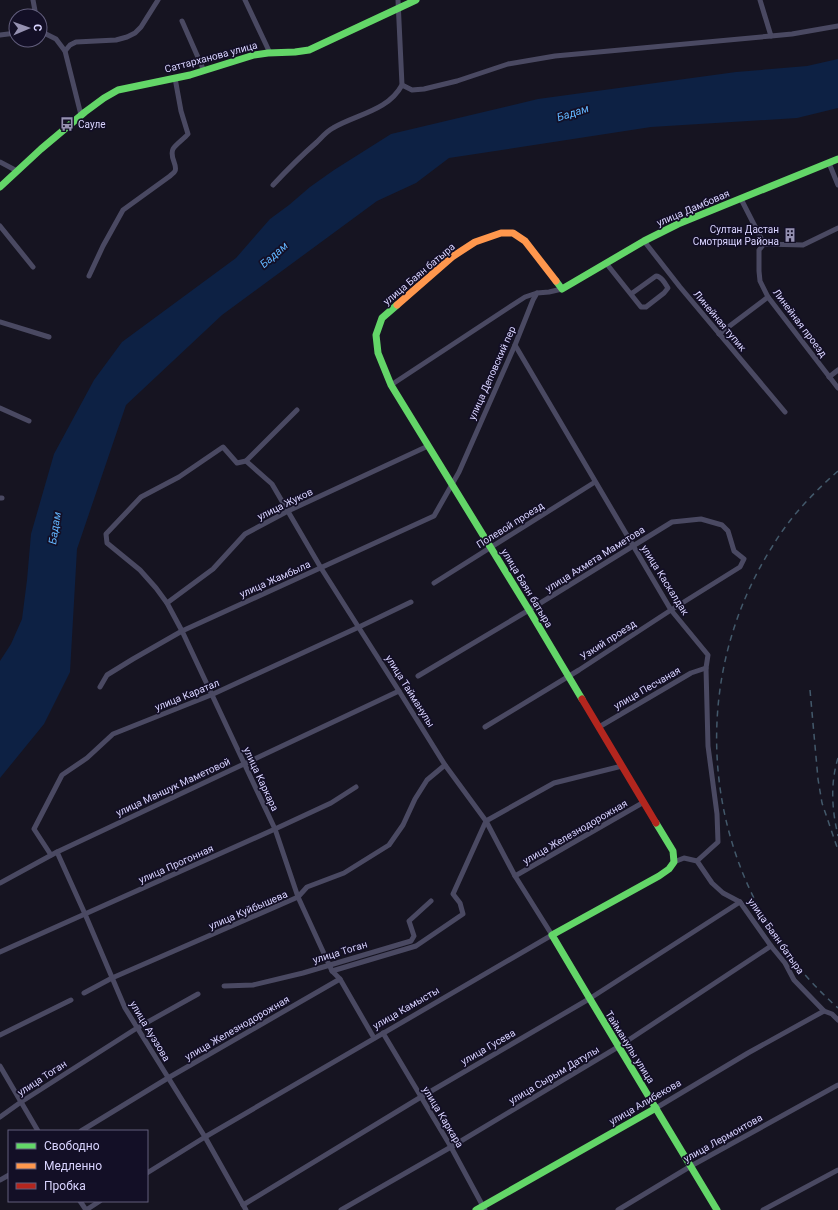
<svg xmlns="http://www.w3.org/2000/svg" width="838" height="1210" viewBox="0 0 838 1210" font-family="Roboto,sans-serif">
	<rect width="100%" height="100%" fill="#161421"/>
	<polygon fill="#0d2144" points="838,59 838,108 797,118 651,127 449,158 416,183 377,201 222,315 126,405 77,549 70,672 44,724 0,778 0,661 11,644 22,619 27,580 31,534 54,454 94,380 122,342 236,258 270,219 289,205 310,187 334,170 391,134 538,99 736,72 807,66"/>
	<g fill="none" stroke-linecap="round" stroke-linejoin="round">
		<g stroke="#4a4962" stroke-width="5">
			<polyline points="33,0 36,16"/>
			<polyline points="245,0 270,53"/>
			<polyline points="760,0 771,36 792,34 838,26"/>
			<polyline points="182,21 204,71"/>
			<polyline points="40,31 56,39 65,51 70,45 76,42 116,40 127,37 135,33 141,27 158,0"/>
			<polyline points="0,35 16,33"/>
			<polyline points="65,51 81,115"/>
			<polyline points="402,85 412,90 424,89 457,81 508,64 555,56 771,36"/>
			<polyline points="0,162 17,171"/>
			<polyline points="829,163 838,185"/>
			<path d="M273 185C287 170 301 156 317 142 322 137 327 131 333 128 357 114 388 111 402 85L398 0"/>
			<polyline points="741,199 764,244 759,250 759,271 760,281 768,297 838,388"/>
			<polyline points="0,226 33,267"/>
			<polyline points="644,241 680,287 785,412"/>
			<polyline points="764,244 803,245 838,228"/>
			<path d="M606 263 641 307H646L664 293 668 288C665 283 661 276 656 276L631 294"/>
			<path d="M89 276 103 246 123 210 170 176C172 174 174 173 175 171 178 165 169 157 173 149 176 144 184 139 188 134L181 111 175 78"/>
			<polyline points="0,322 49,337"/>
			<polyline points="719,334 768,297"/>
			<polyline points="515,345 671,610 708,655 706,668 708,746 717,814 718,842 697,861"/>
			<polyline points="829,377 838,370"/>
			<polyline points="391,385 508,308 525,297 537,293"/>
			<polyline points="0,408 29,421"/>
			<polyline points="297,410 246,461 237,463 223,447 179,477 141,497 106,534 107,543 140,570 156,588 167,603 182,631 275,829 298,897 332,971 340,979 374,1038"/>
			<polyline points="0,498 2,498"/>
			<polyline points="434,583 595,482"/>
			<polyline points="167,603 213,569 245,534 288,511 428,446"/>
			<polyline points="418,676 529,610 672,522 701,519 722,525 728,531 734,551 744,559 740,567 671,610 579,670 485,727"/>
			<polyline points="100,687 107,675 133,659 182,631 434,516 459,472 515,345 533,300 537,293 549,292 562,289"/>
			<polyline points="599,727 691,673 706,668"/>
			<polyline points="57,852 85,914 125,1008 205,1137 246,1210"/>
			<polyline points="51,855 34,829 62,775 87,758 113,734 211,695 359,627 411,602"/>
			<polyline points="674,862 684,858 697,861 712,883 723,893 740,902 771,946 785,963 794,980 824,1011 832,1014 838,1020"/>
			<polyline points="515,876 644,802"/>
			<polyline points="0,883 57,852 399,691"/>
			<polyline points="0,952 275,829 331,803 356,787"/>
			<polyline points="332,971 416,946 463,914 460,903 453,894 486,821 554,783 622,766"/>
			<polyline points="224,986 253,985 303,973 411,941 414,936 409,921 431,901"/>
			<polyline points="84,993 112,978 298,897 307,887 344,873 389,845 403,825 415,799 427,780 445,765"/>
			<polyline points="383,1033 451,1147 485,1210"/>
			<polyline points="0,1035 71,1000"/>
			<polyline points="0,1066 38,1131"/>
			<polyline points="656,1108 748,1053 824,1011"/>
			<polyline points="0,1117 21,1102 137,1028 198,994"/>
			<polyline points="81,1131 168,1078 340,979"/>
			<polyline points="147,1173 205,1137 552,935 515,876 486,821 445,765 399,691 321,568 272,484 246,461"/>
			<polyline points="0,1180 9,1175"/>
			<polyline points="80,1201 86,1210 100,1201"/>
			<polyline points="243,1205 421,1097 589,999 740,902"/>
			<polyline points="341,1210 451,1147 618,1047 771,946"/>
			<polyline points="618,1210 691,1166 838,1085"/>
			<polyline points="763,1210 838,1170"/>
		</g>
		<g stroke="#63d668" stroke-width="7">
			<polyline points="0,187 41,149 85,112 104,98 118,90 190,75 254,55 268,53 295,52 309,50 416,0"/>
			<polyline points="556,281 562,289 644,241 678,224 838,159"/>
			<polyline points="397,305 382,318 376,335 378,353 391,385 529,610 582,699"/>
			<polyline points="656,823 673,851 674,862 669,869 659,876 552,935 593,1004 717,1210"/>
			<polyline points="476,1210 656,1108"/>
		</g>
		<polyline stroke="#ff974d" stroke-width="7" points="397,305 452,257 475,242 501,233 513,233 525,241 556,281"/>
		<polyline stroke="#b3261e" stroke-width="7" points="582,699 656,823"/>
		<g stroke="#43596b" stroke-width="1.5" stroke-dasharray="6 5" stroke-linecap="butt">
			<path d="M838 471C813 493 789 518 772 547 678 696 706 891 838 1008"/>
			<polyline points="810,690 818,779 822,803 838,850"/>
			<path d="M838 758C830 784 832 810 838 836"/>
		</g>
	</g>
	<defs>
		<symbol id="bus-bare" viewBox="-9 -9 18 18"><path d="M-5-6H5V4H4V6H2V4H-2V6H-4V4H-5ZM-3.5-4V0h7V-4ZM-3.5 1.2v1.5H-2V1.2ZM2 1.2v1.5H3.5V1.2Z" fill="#9591b1" stroke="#130f26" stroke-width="2.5" paint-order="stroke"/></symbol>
		<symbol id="building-bare" viewBox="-9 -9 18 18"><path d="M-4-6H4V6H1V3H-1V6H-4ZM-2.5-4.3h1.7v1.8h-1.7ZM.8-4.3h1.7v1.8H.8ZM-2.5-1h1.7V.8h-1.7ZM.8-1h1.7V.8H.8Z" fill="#9591b1" stroke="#130f26" stroke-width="2.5" paint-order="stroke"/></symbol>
	</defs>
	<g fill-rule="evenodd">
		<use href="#bus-bare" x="57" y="114" width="20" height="20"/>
		<use href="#building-bare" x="780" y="225" width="20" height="20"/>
	</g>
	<g text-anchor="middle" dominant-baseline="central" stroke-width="3.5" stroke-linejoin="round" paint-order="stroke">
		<g font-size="10" fill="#d9d4ff" stroke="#130f26">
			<text transform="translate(211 57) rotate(-15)">Саттарханова улица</text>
			<text transform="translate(693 208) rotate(-23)">улица Дамбовая</text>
			<text transform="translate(419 274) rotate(-40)">улица Баян батыра</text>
			<text transform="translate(720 321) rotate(50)">Линейная тупик</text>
			<text transform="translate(800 323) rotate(53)">Линейная проезд</text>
			<text transform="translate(492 373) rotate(-66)">улица Деповский пер</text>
			<text transform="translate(285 504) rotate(-26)">улица Жуков</text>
			<text transform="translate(510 525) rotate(-32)">Полевой проезд</text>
			<text transform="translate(595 559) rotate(-32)">улица Ахмета Маметова</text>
			<text transform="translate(275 579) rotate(-24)">улица Жамбыла</text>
			<text transform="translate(665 580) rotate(58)">улица Каскалдак</text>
			<text transform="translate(527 588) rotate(59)">улица Баян батыра</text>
			<text transform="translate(608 640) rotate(-33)">Узкий проезд</text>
			<text transform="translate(647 688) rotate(-30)">улица Песчаная</text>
			<text transform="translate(410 691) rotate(58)">улица Тайманулы</text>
			<text transform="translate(187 695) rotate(-22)">улица Каратал</text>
			<text transform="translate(261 779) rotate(65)">улица Каркара</text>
			<text transform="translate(173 787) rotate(-25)">улица Маншук Маметовой</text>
			<text transform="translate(575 832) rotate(-30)">улица Железнодорожная</text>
			<text transform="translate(176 864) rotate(-24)">улица Прогонная</text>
			<text transform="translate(248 910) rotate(-23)">улица Куйбышева</text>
			<text transform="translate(776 936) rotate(55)">улица Баян батыра</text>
			<text transform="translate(340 952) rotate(-17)">улица Тоган</text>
			<text transform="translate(406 1008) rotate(-30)">улица Камысты</text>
			<text transform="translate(237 1028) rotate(-30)">улица Железнодорожная</text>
			<text transform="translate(150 1031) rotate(59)">улица Ауэзова</text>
			<text transform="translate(488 1047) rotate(-30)">улица Гусева</text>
			<text transform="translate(630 1047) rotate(58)">Тайманулы улица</text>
			<text transform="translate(554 1075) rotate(-31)">улица Сырым Датулы</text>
			<text transform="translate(42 1078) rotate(-33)">улица Тоган</text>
			<text transform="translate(645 1102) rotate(-30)">улица Алибекова</text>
			<text transform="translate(443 1117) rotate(59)">улица Каркара</text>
			<text transform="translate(723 1138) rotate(-29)">улица Лермонтова</text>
		</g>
		<g font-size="10" fill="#d9d4ff" stroke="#130f26" text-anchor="start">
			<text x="78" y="124">Сауле</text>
			<text x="779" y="229" text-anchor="end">Султан Дастан<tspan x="779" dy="12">Смотрящи Района</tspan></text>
		</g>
		<g font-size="11" font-style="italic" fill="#62b6ff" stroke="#130f26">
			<text transform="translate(573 113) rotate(-17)">Бадам</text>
			<text transform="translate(274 255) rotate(-41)">Бадам</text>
			<text transform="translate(55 528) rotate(-81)">Бадам</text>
		</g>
	</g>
	<rect x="8" y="1130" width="140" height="72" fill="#130f26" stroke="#625e7d"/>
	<rect x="16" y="1143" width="20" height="6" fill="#63d668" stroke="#625e7d"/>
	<text x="44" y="1150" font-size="12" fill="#d9d4ff">Свободно</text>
	<rect x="16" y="1163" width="20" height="6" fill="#ff974d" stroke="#625e7d"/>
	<text x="44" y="1170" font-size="12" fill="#d9d4ff">Медленно</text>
	<rect x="16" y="1183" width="20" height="6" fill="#b3261e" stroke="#625e7d"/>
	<text x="44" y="1190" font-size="12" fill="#d9d4ff">Пробка</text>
	<g transform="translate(28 28) rotate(88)"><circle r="19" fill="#130f26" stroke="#625e7d"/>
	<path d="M0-3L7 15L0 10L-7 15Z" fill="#9591b1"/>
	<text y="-6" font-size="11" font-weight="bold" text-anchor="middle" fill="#d9d4ff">С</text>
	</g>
</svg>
